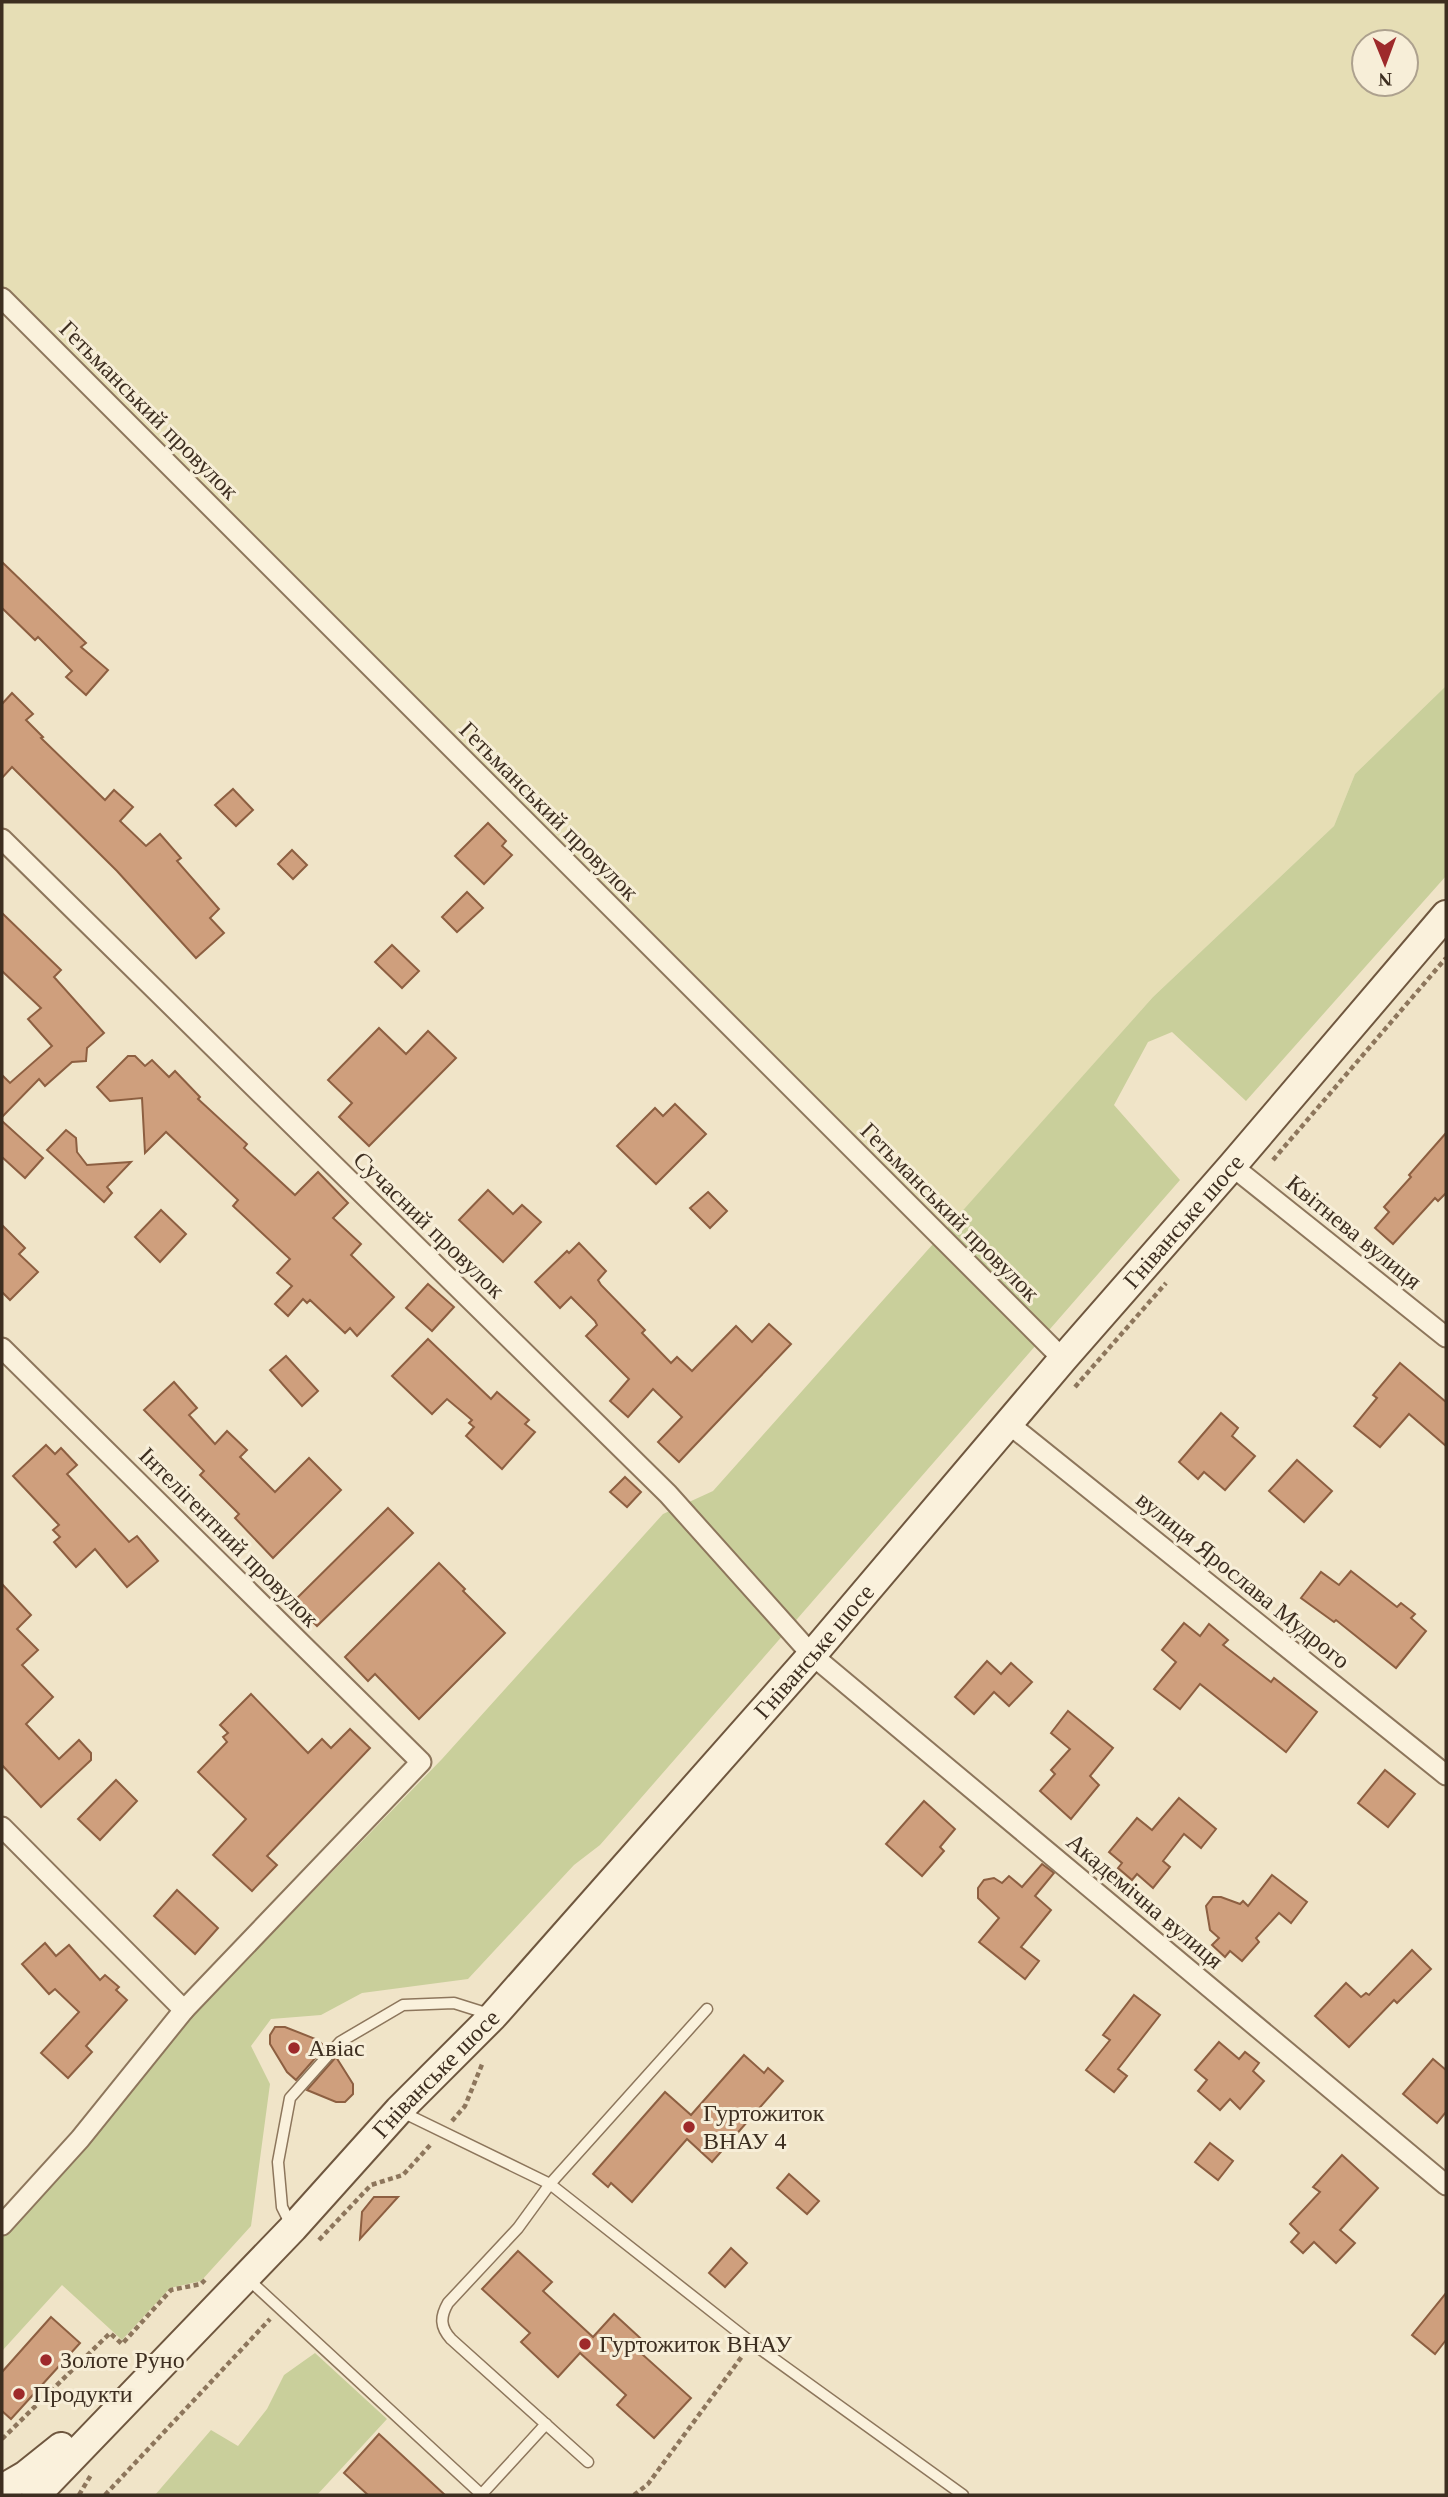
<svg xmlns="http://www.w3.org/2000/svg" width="1448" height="2497" viewBox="0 0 1448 2497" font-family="Georgia,serif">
	<rect width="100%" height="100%" fill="#f0e4c8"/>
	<path fill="#e6deb5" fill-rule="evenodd" d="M2 2H1446V686L1355 774 1334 826 1153 997 940 1237 2 298ZM1364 42H1406V84H1364Z"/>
	<g fill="#c9cf9b">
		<polygon points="1446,686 1446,876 1246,1101 1172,1032 1148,1042 1114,1105 1180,1180 600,1845 574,1865 468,1979 362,1993 321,2015 271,2019 251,2046 270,2084 251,2226 201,2281 170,2288 122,2340 62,2285 2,2351 2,2237 88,2144 191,2017 442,1759 663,1514 713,1491 1153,997 1334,826 1355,774"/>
		<polygon points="315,2353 387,2419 317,2495 155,2495 211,2430 238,2446 267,2409 284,2375"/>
	</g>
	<g fill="#cf9f7d" stroke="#8d5f41" stroke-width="2">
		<polygon points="2,562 86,643 81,647 108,670 86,695 66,677 72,671 38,637 35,640 2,608"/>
		<polygon points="12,693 33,714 26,720 43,737 41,738 105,800 114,790 133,807 120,821 146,846 160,834 181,858 177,861 219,909 210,918 224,933 196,958 117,871 12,767 2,778 2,704"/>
		<polygon points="233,789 253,810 236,826 215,805"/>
		<polygon points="488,823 506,841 502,846 512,855 484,884 455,856"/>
		<polygon points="292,850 307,865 293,879 278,864"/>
		<polygon points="467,892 483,908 457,932 442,917"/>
		<polygon points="2,913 61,970 54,977 104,1033 87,1048 86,1061 72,1062 45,1086 39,1079 2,1117 2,1075 10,1083 52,1046 28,1019 41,1008 2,971"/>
		<polygon points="392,945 419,971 402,988 375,962"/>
		<polygon points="379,1028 406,1054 428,1031 456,1058 369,1146 339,1117 352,1103 328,1080"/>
		<polygon points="128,1056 135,1056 145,1066 152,1060 169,1077 175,1071 200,1097 198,1099 247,1144 244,1148 295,1195 318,1172 348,1203 333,1218 361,1244 351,1255 394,1297 357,1336 350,1328 345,1333 310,1300 307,1303 303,1299 288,1316 275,1304 292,1286 277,1273 290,1259 233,1206 238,1200 166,1132 145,1153 142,1098 110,1101 97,1087"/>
		<polygon points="675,1104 706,1134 656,1184 617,1146 655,1108 663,1116"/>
		<polygon points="2,1121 43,1158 25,1178 2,1157"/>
		<polygon points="66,1130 76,1138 77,1152 87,1165 131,1162 107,1187 112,1193 104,1202 47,1150"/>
		<polygon points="1446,1133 1446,1193 1438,1201 1435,1198 1393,1244 1375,1228 1389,1212 1384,1207 1411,1177 1409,1175"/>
		<polygon points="488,1190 513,1214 522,1205 541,1222 503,1262 459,1220"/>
		<polygon points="708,1192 727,1211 710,1228 690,1208"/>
		<polygon points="161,1210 186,1234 160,1262 135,1237"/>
		<polygon points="2,1225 25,1248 19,1254 38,1272 10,1300 2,1292"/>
		<polygon points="579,1243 606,1271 598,1280 601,1285 645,1330 642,1333 671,1363 677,1357 692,1371 736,1326 752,1342 769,1324 791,1344 679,1462 658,1442 682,1417 653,1389 628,1417 610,1401 629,1379 586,1336 597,1325 595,1321 571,1297 560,1308 535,1282 567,1251 569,1253"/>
		<polygon points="428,1284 454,1307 432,1331 406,1308"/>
		<polygon points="428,1339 491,1399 497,1392 529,1420 525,1424 535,1432 502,1469 466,1436 474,1427 469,1423 472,1420 447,1399 432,1414 392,1376"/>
		<polygon points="286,1356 318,1391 302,1406 270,1370"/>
		<polygon points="1400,1363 1446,1402 1446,1446 1409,1414 1380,1447 1354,1426 1377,1398 1373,1395"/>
		<polygon points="174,1382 197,1408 189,1415 215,1444 227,1431 247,1450 240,1457 275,1492 309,1458 341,1490 273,1558 235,1518 239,1514 200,1475 204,1471 144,1410"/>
		<polygon points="1221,1413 1238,1428 1232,1436 1255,1456 1225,1490 1204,1472 1198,1479 1179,1462"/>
		<polygon points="46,1445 55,1454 61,1448 77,1465 67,1474 129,1542 137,1536 158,1561 127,1587 95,1549 76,1567 54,1542 60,1537 53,1530 59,1525 13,1476"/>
		<polygon points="1297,1460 1332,1491 1304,1522 1269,1491"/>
		<polygon points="625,1477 641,1492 627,1507 610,1492"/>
		<polygon points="388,1508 413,1533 317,1626 293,1602"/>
		<polygon points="439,1563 465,1589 463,1591 505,1633 419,1719 375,1674 368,1681 345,1657"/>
		<polygon points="1351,1571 1397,1607 1401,1603 1415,1614 1411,1618 1426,1631 1396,1668 1336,1620 1334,1622 1301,1598 1321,1572 1339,1585"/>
		<polygon points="2,1584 31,1615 17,1629 38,1650 22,1665 53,1697 26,1724 59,1759 79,1740 91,1753 91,1760 41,1807 2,1765"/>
		<polygon points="1184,1623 1200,1636 1209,1624 1228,1640 1223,1645 1271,1682 1274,1678 1317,1712 1286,1752 1200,1684 1180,1709 1154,1689 1176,1662 1162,1650"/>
		<polygon points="987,1661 1001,1674 1011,1663 1032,1682 1009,1706 994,1692 974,1714 955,1697"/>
		<polygon points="251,1694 308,1753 322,1739 331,1748 350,1729 370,1748 267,1856 277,1865 252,1891 213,1855 246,1819 198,1772 227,1742 223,1737 228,1733 220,1725"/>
		<polygon points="1068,1711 1113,1748 1090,1776 1099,1785 1071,1819 1040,1791 1055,1774 1051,1770 1070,1749 1051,1733"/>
		<polygon points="1385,1770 1415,1794 1388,1827 1358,1803"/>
		<polygon points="116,1780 137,1801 100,1840 78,1819"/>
		<polygon points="1179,1798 1216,1829 1201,1848 1184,1834 1163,1861 1170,1867 1153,1888 1137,1874 1132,1880 1118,1868 1122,1863 1109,1852 1137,1818 1152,1830"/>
		<polygon points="924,1801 955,1829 940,1847 944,1851 922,1876 886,1844"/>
		<polygon points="1042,1864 1054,1873 1035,1896 1051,1910 1021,1947 1039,1961 1025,1979 979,1942 999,1918 978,1898 978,1888 984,1880 994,1878 1002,1883 1009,1876 1022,1887"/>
		<polygon points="1272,1875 1307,1902 1291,1923 1279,1913 1256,1938 1259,1942 1242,1961 1230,1951 1225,1957 1212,1945 1219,1938 1210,1930 1206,1906 1213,1897 1221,1897 1240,1904 1243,1901 1248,1906"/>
		<polygon points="177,1890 218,1928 195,1954 154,1916"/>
		<polygon points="45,1943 56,1956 69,1945 100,1980 105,1975 119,1987 116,1990 127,2000 86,2046 92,2052 68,2078 41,2053 79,2012 55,1989 49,1994 22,1964"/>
		<polygon points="1412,1950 1431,1969 1397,2003 1394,2000 1349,2047 1315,2016 1346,1983 1361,1997 1366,1993 1369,1995"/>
		<polygon points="1134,1995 1160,2015 1118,2069 1127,2076 1114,2092 1086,2070 1110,2040 1103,2035"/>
		<polygon points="275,2027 285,2027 318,2040 325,2047 296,2080 287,2072 270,2044 270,2035"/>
		<polygon points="1219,2042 1239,2059 1245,2052 1259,2063 1253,2071 1264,2081 1240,2109 1230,2099 1220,2110 1198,2091 1207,2080 1195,2070"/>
		<polygon points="744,2055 764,2073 768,2068 783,2081 712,2162 687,2139 632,2202 611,2183 608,2187 593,2174 665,2092 691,2115"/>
		<polygon points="336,2057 353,2084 353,2094 345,2102 336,2102 307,2090"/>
		<polygon points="1433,2059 1446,2070 1446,2112 1437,2123 1403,2094"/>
		<polygon points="1210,2143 1233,2161 1218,2180 1195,2162"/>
		<polygon points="1342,2155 1378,2188 1340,2230 1355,2243 1336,2263 1314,2242 1303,2253 1291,2242 1299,2233 1290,2224 1320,2192 1313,2187"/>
		<polygon points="789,2174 819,2201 807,2214 777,2188"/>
		<polygon points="374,2197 398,2197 360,2239 362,2212"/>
		<polygon points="731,2248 747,2263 725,2287 709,2273"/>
		<polygon points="518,2251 552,2282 543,2291 593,2337 614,2314 650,2347 643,2355 691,2398 654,2438 617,2405 626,2395 580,2353 558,2377 521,2342 530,2333 482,2289"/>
		<polygon points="1446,2293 1446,2340 1435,2354 1412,2335"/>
		<polygon points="51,2317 80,2343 11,2419 2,2411 2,2372"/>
		<polygon points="379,2434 445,2495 368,2495 344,2473"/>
	</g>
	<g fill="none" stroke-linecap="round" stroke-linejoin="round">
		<defs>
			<g id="service">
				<polyline points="402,2112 550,2184 752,2343 963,2495"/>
				<polyline points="291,2225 282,2207 278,2162 290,2098 340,2042 403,2005 454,2003 489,2014"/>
				<polyline points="248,2279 482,2495"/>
				<path d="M588 2462 451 2339C440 2327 440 2317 448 2303L518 2228 550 2184 707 2009"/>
				<polyline points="481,2495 546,2424"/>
			</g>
			<g id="minor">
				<polyline points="2,298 1063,1359"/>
				<polyline points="2,839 668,1494 812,1655 1446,2185"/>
				<polyline points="1232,1166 1446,1337"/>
				<polyline points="2,1348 421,1762 184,2010 80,2139 2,2225"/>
				<polyline points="1009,1424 1446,1775"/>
				<polyline points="2,1827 184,2010"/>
			</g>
			<g id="secondary">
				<polyline points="2,2489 26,2475 61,2447"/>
				<path id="s1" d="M36 2495 293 2228 399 2110 493 2016 812 1655 1063 1359 1232 1166 1446 915"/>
			</g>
		</defs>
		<use href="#service" stroke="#8d765c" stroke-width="13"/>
		<use href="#minor" stroke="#8d765c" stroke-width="23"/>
		<use href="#secondary" stroke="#6f573f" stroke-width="32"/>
		<g stroke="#8d765c" stroke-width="4.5" stroke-dasharray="5 3.5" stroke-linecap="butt">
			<polyline points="1273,1160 1446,958"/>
			<polyline points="1075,1387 1166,1283"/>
			<polyline points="452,2121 465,2106 483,2062"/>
			<polyline points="319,2240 371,2185 403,2175 432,2143"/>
			<polyline points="2,2439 110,2333 122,2344 171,2290 201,2284 205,2280"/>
			<polyline points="79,2495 91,2475"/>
			<polyline points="105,2495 270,2319"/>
			<polyline points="634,2495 648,2484 743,2355"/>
		</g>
		<use href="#service" stroke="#faf1dc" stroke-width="10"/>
		<use href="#minor" stroke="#faf1dc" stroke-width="19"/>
		<use href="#secondary" stroke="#faf1dc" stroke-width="28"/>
	</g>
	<g fill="#9e2a2b" stroke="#f7eed8" stroke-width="2.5">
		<circle cx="294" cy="2048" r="7"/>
		<circle cx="689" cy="2127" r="7"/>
		<circle cx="585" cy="2344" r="7"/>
		<circle cx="46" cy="2360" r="7"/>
		<circle cx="19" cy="2394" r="7"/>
	</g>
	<g text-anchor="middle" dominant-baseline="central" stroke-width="6" stroke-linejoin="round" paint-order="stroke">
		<g font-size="24" fill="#3d2e20" stroke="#f7eed8">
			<text transform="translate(149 410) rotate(45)">Гетьманський провулок</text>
			<text transform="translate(549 811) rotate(45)">Гетьманський провулок</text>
			<text transform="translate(950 1212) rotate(45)">Гетьманський провулок</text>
			<text stroke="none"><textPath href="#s1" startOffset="1715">Гніванське шосе</textPath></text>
			<text transform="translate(429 1225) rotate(44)">Сучасний провулок</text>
			<text transform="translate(1354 1232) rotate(39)">Квітнева вулиця</text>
			<text transform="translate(229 1537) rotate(45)">Інтелігентний провулок</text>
			<text transform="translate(1243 1580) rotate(39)">вулиця Ярослава Мудрого</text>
			<text stroke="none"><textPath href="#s1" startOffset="1148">Гніванське шосе</textPath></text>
			<text transform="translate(1145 1901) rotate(40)">Академічна вулиця</text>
			<text stroke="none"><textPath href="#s1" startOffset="581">Гніванське шосе</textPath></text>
		</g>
		<g font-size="24" fill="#3d2e20" stroke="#f7eed8" text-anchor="start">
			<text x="308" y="2048">Авіас</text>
			<text x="703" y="2113">Гуртожиток<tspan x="703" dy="28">ВНАУ 4</tspan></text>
			<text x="599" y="2344">Гуртожиток ВНАУ</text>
			<text x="60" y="2360">Золоте Руно</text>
			<text x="33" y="2394">Продукти</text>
		</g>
	</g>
	<rect width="1448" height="2497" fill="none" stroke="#3d2e20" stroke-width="7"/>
	<g transform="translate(1385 63) rotate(179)"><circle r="33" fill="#f7eed8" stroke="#ada18e" stroke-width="2"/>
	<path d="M0-5L12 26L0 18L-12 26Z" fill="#9e2a2b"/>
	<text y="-10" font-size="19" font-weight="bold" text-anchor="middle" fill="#3d2e20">N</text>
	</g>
</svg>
